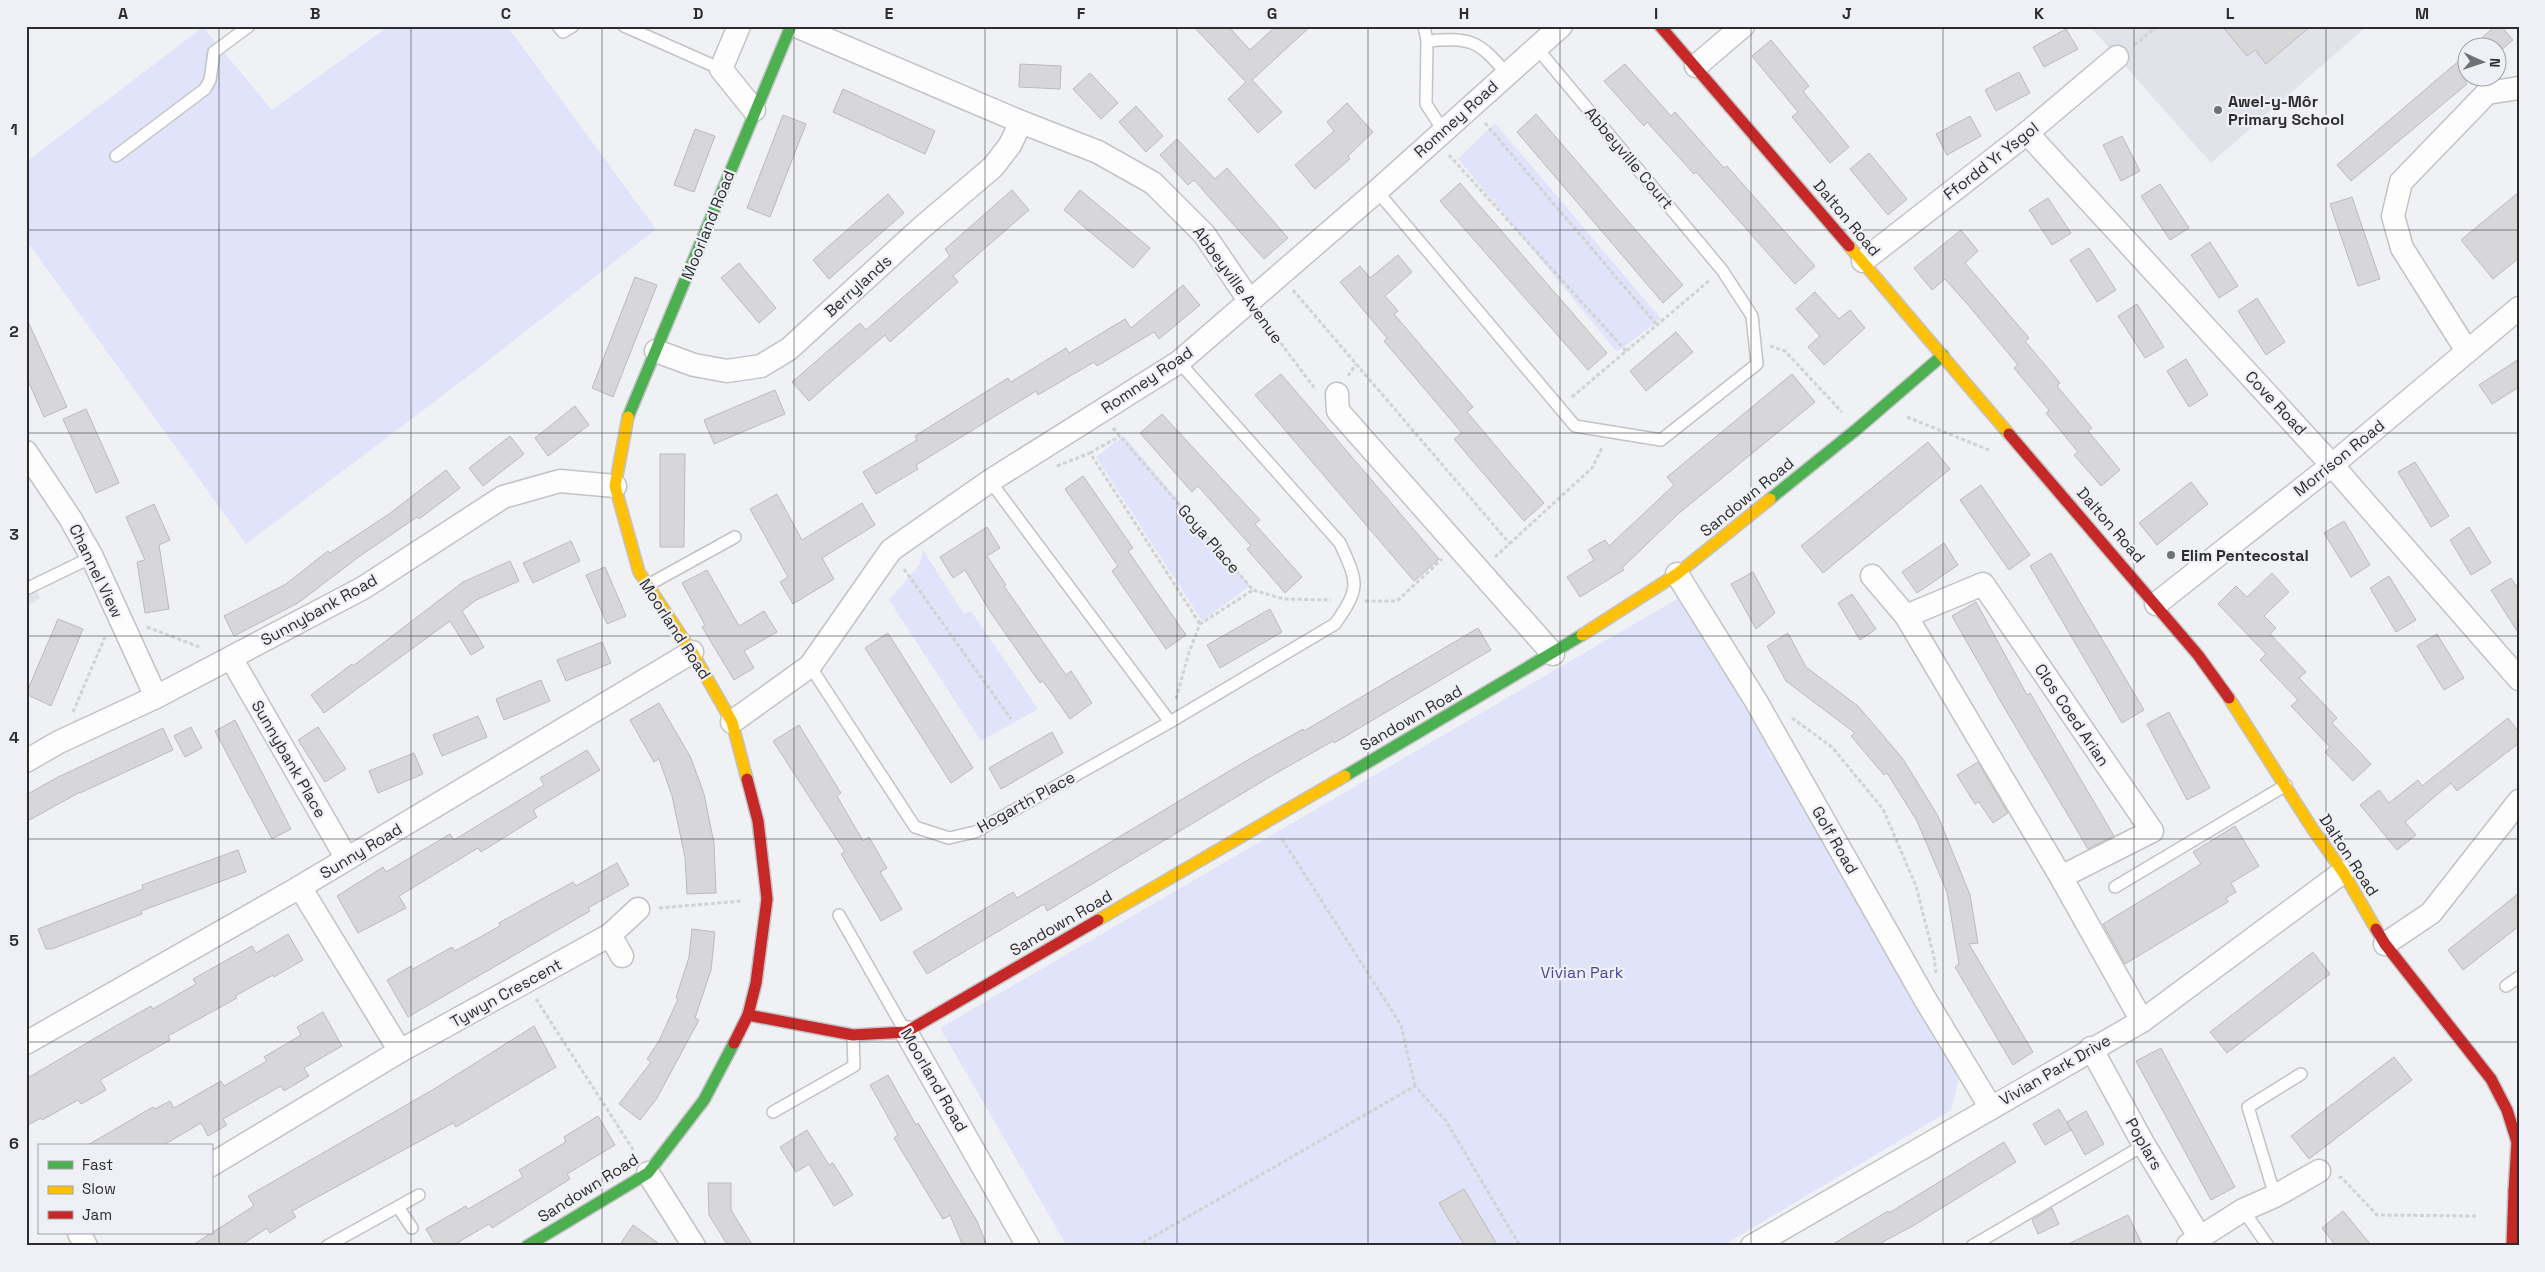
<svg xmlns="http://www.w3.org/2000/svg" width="2545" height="1272" viewBox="0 0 2545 1272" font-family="'Space Grotesk',sans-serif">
	<rect width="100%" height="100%" fill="#f0f1f4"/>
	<g fill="#e1e2ea">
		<polygon points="2090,26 2367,26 2211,163"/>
		<polygon points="26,572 40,598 26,607"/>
	</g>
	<g fill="#e1e3fa">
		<polygon points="389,26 507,26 656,229 475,371 246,544 26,240 26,162 203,27 272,110"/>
		<polygon points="1495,123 1661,319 1617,352 1458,159"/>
		<polygon points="1124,436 1250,586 1202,621 1096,457"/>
		<polygon points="923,550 964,614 971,611 1038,709 981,741 889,600 920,564"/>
		<polygon points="1684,595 1959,1077 1951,1110 1722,1246 1067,1246 940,1028"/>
	</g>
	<g fill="#d7d7d9" stroke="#bbbbbd">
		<polygon points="1193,26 1228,26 1250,50 1276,26 1311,26 1252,80 1282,112 1258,133 1228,99 1246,82"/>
		<polygon points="2222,26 2311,26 2266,64 2255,50 2247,56"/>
		<polygon points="2495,26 2501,26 2513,40 2498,53 2498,48 2471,48"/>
		<polygon points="2066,29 2078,49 2044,67 2033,47"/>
		<polygon points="1771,40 1809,86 1803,91 1849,147 1830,163 1792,117 1798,112 1752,56"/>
		<polygon points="2468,53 2468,78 2470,78 2465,82 2467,84 2351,181 2337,165"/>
		<polygon points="1020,64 1061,66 1060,89 1019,87"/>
		<polygon points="1625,64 1671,116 1675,112 1724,168 1727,166 1815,266 1795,284 1696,172 1694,174 1647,122 1644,126 1604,81"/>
		<polygon points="2019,72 2030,93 1996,111 1985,90"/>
		<polygon points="1090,73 1118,103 1101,119 1073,89"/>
		<polygon points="843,89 935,131 925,154 833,112"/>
		<polygon points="1347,103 1373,132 1348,156 1350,159 1315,189 1295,165 1334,131 1327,122"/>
		<polygon points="1136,106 1163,136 1146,152 1119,122"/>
		<polygon points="1536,114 1683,285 1663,303 1517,132"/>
		<polygon points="783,115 806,124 770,217 747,208"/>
		<polygon points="1970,116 1981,136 1947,155 1936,134"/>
		<polygon points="695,129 715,136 694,192 674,185"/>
		<polygon points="2122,136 2140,171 2121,181 2103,145"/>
		<polygon points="1177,139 1215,179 1227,168 1288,238 1264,259 1194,180 1188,185 1160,155"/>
		<polygon points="1869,153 1907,199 1888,215 1850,169"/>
		<polygon points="1460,183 1607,353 1588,370 1440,201"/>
		<polygon points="2160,184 2189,228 2170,240 2141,196"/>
		<polygon points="1012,190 1029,210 953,276 958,282 890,342 885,335 809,401 792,382 860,323 866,330 950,256 945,249"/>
		<polygon points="1080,190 1150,248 1133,268 1064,210"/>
		<polygon points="2519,192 2519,258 2493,279 2461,240"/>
		<polygon points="888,194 904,213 829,279 813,260"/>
		<polygon points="2352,197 2380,279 2358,286 2330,204"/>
		<polygon points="2048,198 2071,233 2052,245 2029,210"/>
		<polygon points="1961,230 1978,251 1965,263 2029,338 2025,341 2060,383 2057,386 2092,428 2088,431 2120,470 2101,486 2074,455 2078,452 2046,413 2049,410 2014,368 2018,365 1969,306 1945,279 1932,290 1914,268"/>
		<polygon points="2210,242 2238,286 2219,298 2191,255"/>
		<polygon points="2089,248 2116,290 2097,302 2070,260"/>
		<polygon points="1398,255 1412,272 1385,296 1398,311 1394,314 1473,407 1467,412 1544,503 1524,521 1454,439 1462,433 1384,341 1387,338 1340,282 1360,266 1370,278"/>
		<polygon points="739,263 776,308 759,323 721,278"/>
		<polygon points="635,277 657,285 613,397 592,388"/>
		<polygon points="1183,285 1200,305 1159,339 1154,332 1097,366 1094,362 1038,395 1036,391 916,465 918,469 876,494 863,472 917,440 915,436 1008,378 1011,382 1066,348 1069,353 1125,319 1131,328"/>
		<polygon points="1815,292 1839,319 1850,310 1865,328 1824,365 1808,347 1820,336 1796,309"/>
		<polygon points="2257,298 2285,342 2266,355 2238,311"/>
		<polygon points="2137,304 2164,347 2145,358 2118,316"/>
		<polygon points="26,317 67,407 44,417 26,376"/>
		<polygon points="1676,332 1693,352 1646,391 1630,371"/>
		<polygon points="2186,359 2208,395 2189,407 2167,371"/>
		<polygon points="2519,359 2519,387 2492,404 2479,385"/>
		<polygon points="1281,374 1439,559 1414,581 1255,395"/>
		<polygon points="1792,374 1815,402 1678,514 1622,568 1624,570 1580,597 1567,577 1594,560 1588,550 1605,540 1609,546 1674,485 1667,477"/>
		<polygon points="775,390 785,414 714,444 704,420"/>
		<polygon points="575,406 589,425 548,456 535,438"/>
		<polygon points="86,409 119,483 96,493 63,419"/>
		<polygon points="1162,414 1260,520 1255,524 1302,577 1285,593 1247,549 1251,546 1198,486 1192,492 1140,433"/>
		<polygon points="510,436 524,454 483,486 469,468"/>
		<polygon points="1928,442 1950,469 1823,573 1801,546"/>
		<polygon points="660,454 685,454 684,547 660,547"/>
		<polygon points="2415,462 2449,516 2431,527 2398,472"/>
		<polygon points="446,470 460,488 419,519 417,517 360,556 298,603 234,636 224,616 286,584 328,551 330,553 389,514"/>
		<polygon points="1083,476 1133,548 1128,551 1186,635 1166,649 1112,571 1118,566 1065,489"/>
		<polygon points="2191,482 2208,504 2157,545 2139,523"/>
		<polygon points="1981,485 2030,555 2009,570 1960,500"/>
		<polygon points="777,494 802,540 862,503 875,525 822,558 834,579 793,604 780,582 788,577 750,509"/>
		<polygon points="154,504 170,540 159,545 169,609 145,613 137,562 145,560 126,517"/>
		<polygon points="2344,521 2370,565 2351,577 2324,533"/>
		<polygon points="987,527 1000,548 987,556 1006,585 1004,586 1066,675 1071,671 1092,703 1070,719 1043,681 1040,683 991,613 965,570 953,578 940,557"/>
		<polygon points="2469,527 2491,563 2471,575 2450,540"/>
		<polygon points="571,541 580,561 533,583 523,563"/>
		<polygon points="1944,543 1958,565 1917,593 1902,572"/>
		<polygon points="2051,553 2144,710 2122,723 2030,566"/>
		<polygon points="510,561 519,581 476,600 462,611 484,647 471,655 450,621 324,713 311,695 352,664 353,666 463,582"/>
		<polygon points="605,567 626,616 607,624 586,575"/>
		<polygon points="707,570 739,626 764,611 777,632 744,651 754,668 734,680 702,627 705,625 682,583"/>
		<polygon points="1753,572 1775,613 1756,629 1731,584"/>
		<polygon points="2272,573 2289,592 2264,616 2276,628 2270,634 2306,672 2299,678 2337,718 2332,723 2371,764 2353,781 2325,752 2330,747 2291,706 2298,700 2260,660 2266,654 2218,604 2236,586 2247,597"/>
		<polygon points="2389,576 2416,620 2396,632 2370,588"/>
		<polygon points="2511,578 2519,590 2519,634 2491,590"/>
		<polygon points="1852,594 1876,629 1860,640 1838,603"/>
		<polygon points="1976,602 2027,695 2030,693 2114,836 2088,849 2001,702 1952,616"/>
		<polygon points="1270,609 1282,632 1220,668 1207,645"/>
		<polygon points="58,619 83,629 51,706 26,694"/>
		<polygon points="1478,628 1491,650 1334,743 1333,741 1273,775 1047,911 1044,904 927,974 913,952 1013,892 1017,898 1246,761 1303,729 1304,731"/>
		<polygon points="888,633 973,768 951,783 865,648"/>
		<polygon points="1788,633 1806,667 1858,706 1903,759 1938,816 1970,895 1978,943 1969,944 2033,1052 2013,1065 1955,967 1959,964 1947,892 1917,821 1887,773 1884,775 1851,736 1855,733 1786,681 1767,646"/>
		<polygon points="2437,634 2464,678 2444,690 2417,646"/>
		<polygon points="602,642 611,663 566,681 557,660"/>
		<polygon points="541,680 550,701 504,720 496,699"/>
		<polygon points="659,703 691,758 704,794 714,843 716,893 687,894 685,857 672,796 659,759 654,762 630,720"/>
		<polygon points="2169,712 2210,788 2187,800 2147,724"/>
		<polygon points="478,716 487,737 442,756 433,735"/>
		<polygon points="2508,718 2519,732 2519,743 2457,791 2451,783 2405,822 2416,835 2397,850 2360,805 2379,790 2389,803 2418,780 2422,786"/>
		<polygon points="235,720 291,829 272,839 215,731"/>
		<polygon points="799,725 841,793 837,796 863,841 869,837 887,868 880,872 902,909 881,921 841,854 845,852 773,741"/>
		<polygon points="191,727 202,748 185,757 174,736"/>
		<polygon points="318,727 346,769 325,782 298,740"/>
		<polygon points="163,728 173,750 80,793 80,792 26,822 26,795 58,777"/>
		<polygon points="1052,732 1063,753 1001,789 989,768"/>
		<polygon points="587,750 600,770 533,810 537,817 481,852 478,848 399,896 406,908 358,933 337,896 383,867 386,872 450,834 454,840 544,785 540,778"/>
		<polygon points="414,753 423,774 378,793 369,771"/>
		<polygon points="1978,762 2008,813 1993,823 1979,802 1975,804 1957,775"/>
		<polygon points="2235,826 2259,866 2231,883 2236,892 2226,898 2228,902 2125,964 2103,924 2201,864 2193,852"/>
		<polygon points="238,850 246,872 141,911 142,914 52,949 46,949 38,929 143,889 142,885"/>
		<polygon points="617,863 629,885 588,908 590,911 408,1017 387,980 411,966 413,969 452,947 455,951 500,926 499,923 533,904 573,882 576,886"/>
		<polygon points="2519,893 2519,926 2463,970 2448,950"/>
		<polygon points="692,929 715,932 711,970 695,1018 699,1020 657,1098 640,1120 619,1104 651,1062 647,1059 659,1041 678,999 676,998 689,957"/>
		<polygon points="288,934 303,960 274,977 273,975 235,996 237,998 168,1036 170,1040 100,1080 106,1090 81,1104 78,1100 42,1120 41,1118 26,1126 26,1079 119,1024 151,1006 153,1009 196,984 193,979 218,965 252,946 256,953"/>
		<polygon points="2313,952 2330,974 2227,1053 2210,1032"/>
		<polygon points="323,1012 342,1046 304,1068 309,1076 284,1091 281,1086 223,1119 227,1125 208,1136 201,1123 162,1146 86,1146 153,1107 155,1109 170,1101 174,1108 221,1081 224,1086 267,1061 264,1057 301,1035 297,1027"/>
		<polygon points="534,1026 556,1067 456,1127 453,1123 292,1211 296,1217 270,1233 267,1228 240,1246 191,1246 254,1206 248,1196 434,1089"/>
		<polygon points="2161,1048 2235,1187 2211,1200 2136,1061"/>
		<polygon points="2394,1057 2412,1080 2309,1159 2291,1136"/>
		<polygon points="888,1075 916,1125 918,1123 977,1221 987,1246 963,1246 950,1215 943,1219 894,1138 898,1135 870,1085"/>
		<polygon points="2059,1109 2071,1130 2045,1145 2033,1124"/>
		<polygon points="2086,1111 2104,1144 2085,1155 2067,1122"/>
		<polygon points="598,1116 615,1145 567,1174 570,1179 492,1228 489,1224 452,1246 436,1246 426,1229 466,1206 468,1209 523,1177 519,1170 566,1142 564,1137"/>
		<polygon points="807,1130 829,1165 833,1163 853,1195 834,1206 809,1164 796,1172 780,1147"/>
		<polygon points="2004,1142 2016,1162 1911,1227 1875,1246 1830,1246 1888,1211 1889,1213"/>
		<polygon points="708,1183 731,1183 731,1210 753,1246 728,1246 709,1215"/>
		<polygon points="1464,1189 1498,1246 1465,1246 1439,1203"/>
		<polygon points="2052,1208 2059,1224 2038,1234 2032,1220"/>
		<polygon points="2343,1211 2372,1246 2336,1246 2322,1228"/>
		<polygon points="2128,1215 2143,1246 2064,1246"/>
		<polygon points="633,1225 662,1246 619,1246"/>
	</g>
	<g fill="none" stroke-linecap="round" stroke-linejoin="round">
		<defs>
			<g id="lane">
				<polyline points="558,26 563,32 573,26"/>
				<polyline points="624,26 721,69"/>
				<polyline points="1424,26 1427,41 1426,104 1443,130"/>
				<path d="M1427 41C1470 37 1478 40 1506 73"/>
				<polyline points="116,156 205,89 210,80 214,52 249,26"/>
				<polyline points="1377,191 1575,426 1661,440 1757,364 1752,316 1722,270 1536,47"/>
				<polyline points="990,481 1170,722"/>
				<polyline points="648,585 735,537"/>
				<polyline points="26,589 92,557"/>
				<path d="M810 666 915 827 949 838 975 832 1170 722 1335 624C1361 587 1358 583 1340 543L1179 362"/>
				<polyline points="2115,887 2286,785"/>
				<polyline points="839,915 905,1031"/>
				<polyline points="2506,986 2519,977"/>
				<polyline points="773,1112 854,1066 853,1035"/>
				<polyline points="2275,1196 2248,1107 2301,1074"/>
				<polyline points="398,1207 412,1228"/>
				<polyline points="2243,1210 2268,1246"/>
				<polyline points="327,1246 419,1195"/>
				<polyline points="1972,1246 2144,1145"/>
			</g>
			<g id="street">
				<polyline points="739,26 721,69 754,110"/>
				<polyline points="796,26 1021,122 1098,152 1153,183 1204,234 1249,300"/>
				<polyline points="1696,66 1743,26"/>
				<polyline points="2027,133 2332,465 2519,679"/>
				<polyline points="1863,261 2027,133 2117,57"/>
				<polyline points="656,351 694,365 727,371 761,366 789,349 920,229 993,167 1010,145 1021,122"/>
				<polyline points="2467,351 2402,248 2393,216 2401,182 2487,93 2519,88"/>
				<polyline points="1337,394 1338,411 1553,654"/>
				<polyline points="26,452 70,518 92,557 156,697"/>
				<polyline points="1677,574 1756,701 1925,999 1991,1108"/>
				<polyline points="1872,576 1906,616"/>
				<polyline points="2156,604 2332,465 2519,308"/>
				<polyline points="231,658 347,859"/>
				<polyline points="732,722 810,666 891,550 990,481 1179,362 1377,191 1561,26"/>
				<polyline points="26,761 59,742 156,697 363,588 503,497 560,481 615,486"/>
				<polyline points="2061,877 2152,831 1983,584 1906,616 2061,877 2142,1021"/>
				<polyline points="300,887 400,1051"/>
				<polyline points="610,935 622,956"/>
				<polyline points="2385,944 2431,913 2519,801"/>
				<polyline points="906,1032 1028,1246"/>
				<polyline points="26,1043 300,887 692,652"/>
				<polyline points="2091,1048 2144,1145 2200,1238"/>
				<polyline points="211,1165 400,1051 610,935 638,909"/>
				<polyline points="648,1173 694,1246"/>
				<polyline points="79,1233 86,1246"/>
				<polyline points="2188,1245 2243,1210 2275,1196 2319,1171"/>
				<polyline points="1752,1246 2142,1021 2343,872"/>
			</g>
			<g id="fast">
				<polyline points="628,417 791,26"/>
				<polyline points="1770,499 1857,429 1943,355"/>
				<polyline points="1345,776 1582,635"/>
				<polyline points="527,1246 648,1173 704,1100 734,1043"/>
			</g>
			<g id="slow">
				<polyline points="1849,246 2009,434"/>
				<polyline points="628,417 615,486 639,572 692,652 732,722 747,779"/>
				<polyline points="1582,635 1677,574 1770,499"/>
				<polyline points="2229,698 2312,828 2343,872 2376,929"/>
				<polyline points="1098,920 1345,776"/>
			</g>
			<g id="jam">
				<polyline points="1660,26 1849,246"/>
				<polyline points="2009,434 2198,655 2229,698"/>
				<polyline points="2376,929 2385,944 2491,1079 2507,1110 2517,1142 2514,1191"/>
				<polyline points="748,1015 853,1035 906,1032 1098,920"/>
				<polyline points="734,1043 748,1015 756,983 767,899 758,821 747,779"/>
				<polyline points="2512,1246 2514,1191 2519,1181"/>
			</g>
		</defs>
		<use href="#lane" stroke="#c2c3c5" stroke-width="14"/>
		<use href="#street" stroke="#c2c3c5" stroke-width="25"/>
		<use href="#fast" stroke="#c2c3c5" stroke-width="14"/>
		<use href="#slow" stroke="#c2c3c5" stroke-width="14"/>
		<use href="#jam" stroke="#c2c3c5" stroke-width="14"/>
		<g stroke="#d1d2d2" stroke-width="3" stroke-dasharray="4 2.5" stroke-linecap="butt">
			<polyline points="2134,45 2158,26"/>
			<polyline points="1485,123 1657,325"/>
			<polyline points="1449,155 1626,351"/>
			<polyline points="1293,290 1510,544"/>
			<polyline points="1261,317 1316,390"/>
			<polyline points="1770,346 1785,351 1842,412"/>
			<polyline points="1348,376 1356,364"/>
			<polyline points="1572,397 1710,280"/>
			<polyline points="1907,417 1989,450"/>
			<polyline points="1113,428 1253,590 1284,599 1331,600"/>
			<polyline points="1090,453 1120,436"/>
			<polyline points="1057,466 1090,453 1200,624"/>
			<polyline points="1495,557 1592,468 1603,446"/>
			<polyline points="904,569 1011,719"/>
			<polyline points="1365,601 1397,601 1442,559"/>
			<polyline points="147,627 202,648"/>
			<polyline points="1176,699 1189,652 1200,624 1253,590"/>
			<polyline points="73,712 105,637"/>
			<polyline points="1792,718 1832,747 1883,809 1916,886 1934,957 1936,973"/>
			<polyline points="1282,839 1401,1025 1415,1086"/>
			<polyline points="659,908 742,901"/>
			<polyline points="536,999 634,1151"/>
			<polyline points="2339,1178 2341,1177 2377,1215 2476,1216"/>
			<polyline points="1137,1246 1415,1086 1446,1121 1520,1246"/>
		</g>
		<use href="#lane" stroke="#fdfdfd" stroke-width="11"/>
		<use href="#street" stroke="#fdfdfd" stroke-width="22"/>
		<use href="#fast" stroke="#4caf50" stroke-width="11"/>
		<use href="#slow" stroke="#ffc107" stroke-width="11"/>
		<use href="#jam" stroke="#c62828" stroke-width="11"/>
	</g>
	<path fill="none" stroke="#2d2d2f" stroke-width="1" stroke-opacity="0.55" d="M219 26V1246M411 26V1246M602 26V1246M794 26V1246M985 26V1246M1177 26V1246M1368 26V1246M1560 26V1246M1751 26V1246M1943 26V1246M2134 26V1246M2326 26V1246M26 230H2519M26 433H2519M26 636H2519M26 839H2519M26 1042H2519"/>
	<g fill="#717274" stroke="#eff0f5" stroke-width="2">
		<circle cx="2218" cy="110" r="5"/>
		<circle cx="2171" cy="555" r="5"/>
	</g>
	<g text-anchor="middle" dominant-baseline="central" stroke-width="4.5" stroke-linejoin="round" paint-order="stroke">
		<g font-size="16" font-weight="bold" fill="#2d2d2f" stroke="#eff0f5" text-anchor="start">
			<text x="2228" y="101">Awel-y-Môr<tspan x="2228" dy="18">Primary School</tspan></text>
			<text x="2181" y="555">Elim Pentecostal</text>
		</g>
		<g font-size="16" fill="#2d2d2f" stroke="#eff0f5">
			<text transform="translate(1456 119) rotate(-42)">Romney Road</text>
			<text transform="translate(1629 158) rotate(50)">Abbeyville Court</text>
			<text transform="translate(1991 161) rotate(-38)">Ffordd Yr Ysgol</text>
			<text transform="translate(1847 218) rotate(50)">Dalton Road</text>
			<text transform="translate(708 225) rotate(-68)">Moorland Road</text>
			<text transform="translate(1238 285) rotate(54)">Abbeyville Avenue</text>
			<text transform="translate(858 286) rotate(-42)">Berrylands</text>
			<text transform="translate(1147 380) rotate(-34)">Romney Road</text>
			<text transform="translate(2276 403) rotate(47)">Cove Road</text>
			<text transform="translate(2339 458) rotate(-39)">Morrison Road</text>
			<text transform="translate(1747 497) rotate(-39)">Sandown Road</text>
			<text transform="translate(2111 525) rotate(49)">Dalton Road</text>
			<text transform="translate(1209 539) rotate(49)">Goya Place</text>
			<text transform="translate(96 571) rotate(64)">Channel View</text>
			<text transform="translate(319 610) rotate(-29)">Sunnybank Road</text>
			<text transform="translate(675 629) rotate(57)">Moorland Road</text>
			<text transform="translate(2072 715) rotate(56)">Clos Coed Arian</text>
			<text transform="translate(1411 718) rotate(-30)">Sandown Road</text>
			<text transform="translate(289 759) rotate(60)">Sunnybank Place</text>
			<text transform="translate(1026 802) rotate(-29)">Hogarth Place</text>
			<text transform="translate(1835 840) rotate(60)">Golf Road</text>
			<text transform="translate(361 851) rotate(-31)">Sunny Road</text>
			<text transform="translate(2349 855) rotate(57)">Dalton Road</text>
			<text transform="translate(1061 923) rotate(-30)">Sandown Road</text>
			<text transform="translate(506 993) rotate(-29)">Tywyn Crescent</text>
			<text transform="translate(2055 1070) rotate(-30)">Vivian Park Drive</text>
			<text transform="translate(934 1080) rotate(60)">Moorland Road</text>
			<text transform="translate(2144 1144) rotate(60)">Poplars</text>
			<text transform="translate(588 1188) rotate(-32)">Sandown Road</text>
		</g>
		<g font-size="16" fill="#4c469f" stroke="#eff0f5">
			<text x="1582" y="972">Vivian Park</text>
		</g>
	</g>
	<rect width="2545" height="1272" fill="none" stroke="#eff0f5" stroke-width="55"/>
	<rect x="38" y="1144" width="175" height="90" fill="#eff0f5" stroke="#a1a2a6"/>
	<rect x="48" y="1161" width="25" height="8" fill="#4caf50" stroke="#a1a2a6"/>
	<text x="82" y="1170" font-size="15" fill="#2d2d2f">Fast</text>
	<rect x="48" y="1186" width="25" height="8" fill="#ffc107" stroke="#a1a2a6"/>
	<text x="82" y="1194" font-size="15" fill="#2d2d2f">Slow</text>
	<rect x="48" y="1211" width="25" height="8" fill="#c62828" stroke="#a1a2a6"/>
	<text x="82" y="1220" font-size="15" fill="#2d2d2f">Jam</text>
	<g transform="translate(2482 62) rotate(93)"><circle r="24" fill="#eff0f5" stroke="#a1a2a6"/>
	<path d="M0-4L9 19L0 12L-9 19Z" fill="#717274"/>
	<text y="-8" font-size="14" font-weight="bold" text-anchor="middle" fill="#2d2d2f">N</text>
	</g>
	<rect x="28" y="28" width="2490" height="1216" fill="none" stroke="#2d2d2f" stroke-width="2"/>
	<g font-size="16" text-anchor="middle" font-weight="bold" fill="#2d2d2f">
		<text x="123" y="19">A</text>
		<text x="315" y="19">B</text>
		<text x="506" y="19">C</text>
		<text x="698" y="19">D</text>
		<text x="889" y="19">E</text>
		<text x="1081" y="19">F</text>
		<text x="1272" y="19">G</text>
		<text x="1464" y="19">H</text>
		<text x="1656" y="19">I</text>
		<text x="1847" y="19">J</text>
		<text x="2039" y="19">K</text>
		<text x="2230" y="19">L</text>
		<text x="2422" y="19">M</text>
		<text x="14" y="135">1</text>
		<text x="14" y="337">2</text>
		<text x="14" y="540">3</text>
		<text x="14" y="743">4</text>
		<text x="14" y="946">5</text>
		<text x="14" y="1149">6</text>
	</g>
</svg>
